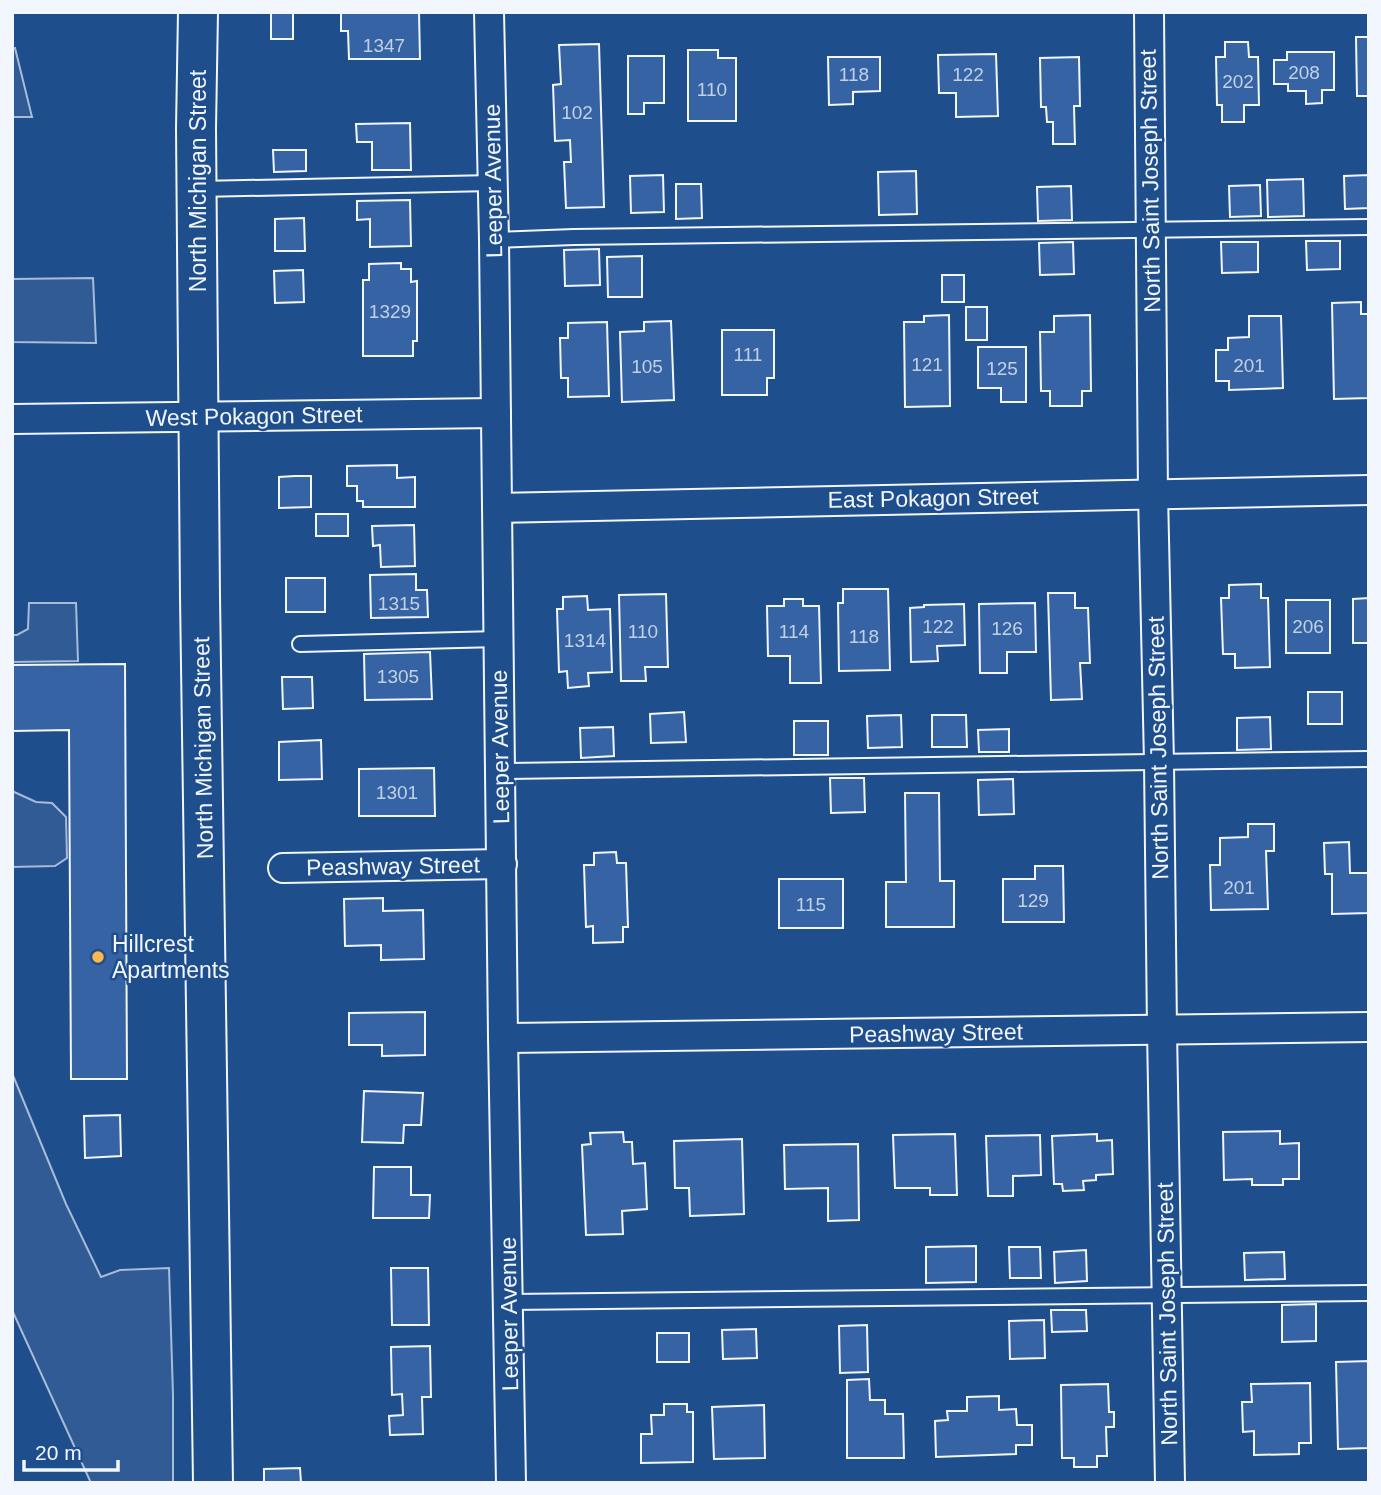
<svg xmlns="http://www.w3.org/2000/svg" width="1381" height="1495" viewBox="0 0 1381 1495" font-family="Helvetica,sans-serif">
	<rect width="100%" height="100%" fill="#1f4e8c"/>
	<g fill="#305b95" stroke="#a8bbd7" stroke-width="2">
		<polygon points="12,48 15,48 32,117 12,117"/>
		<polygon points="93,278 96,343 12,342 12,279"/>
		<polygon points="29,603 76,603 78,661 12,662 12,635 17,635 28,629"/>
		<polygon points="12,791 36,802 52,803 66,817 67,858 55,866 12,867"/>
		<polygon points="12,1073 66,1204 101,1277 120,1270 169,1268 173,1395 173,1483 91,1483 12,1310"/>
	</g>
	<g fill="#3563a3" stroke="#f2f6ff" stroke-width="2">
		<rect x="271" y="12" width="22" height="27"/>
		<polygon points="341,12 419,12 420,59 349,59 348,31 341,31"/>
		<polygon points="1356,37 1369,37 1369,96 1357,96"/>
		<polygon points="1225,42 1248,42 1249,57 1258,57 1259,105 1244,105 1244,122 1222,122 1222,105 1217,105 1216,57 1225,57"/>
		<polygon points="599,44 604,207 566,208 564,162 571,162 570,140 555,141 553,85 561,84 559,45"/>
		<polygon points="688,50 718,50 718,58 736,58 736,121 688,121"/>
		<polygon points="1287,52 1334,52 1334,90 1322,90 1322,103 1306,104 1306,91 1288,91 1288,84 1274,84 1274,60 1287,60"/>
		<polygon points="996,54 998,116 956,117 956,93 939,93 938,55"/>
		<polygon points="628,56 664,56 664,103 644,103 644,114 628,114"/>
		<polygon points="828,57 880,57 880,91 853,92 853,104 829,105"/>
		<polygon points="1079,57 1080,106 1074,106 1075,144 1053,144 1053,122 1047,122 1046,107 1041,107 1040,58"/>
		<polygon points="410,123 411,170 372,170 372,142 357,142 356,124"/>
		<polygon points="273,150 306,150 306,171 274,172"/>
		<polygon points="916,171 917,214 879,215 878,172"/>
		<polygon points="663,175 664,212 631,213 630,176"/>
		<polygon points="1369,175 1369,208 1345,209 1344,176"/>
		<polygon points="1303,179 1304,216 1268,217 1267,180"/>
		<polygon points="676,184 701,184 702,218 676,219"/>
		<polygon points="1260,185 1261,216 1230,217 1229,186"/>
		<polygon points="1071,186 1072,220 1038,221 1037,187"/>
		<polygon points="410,200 411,246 370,247 370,219 357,220 357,201"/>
		<polygon points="304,218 305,251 275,251 275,219"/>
		<polygon points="1306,241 1340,241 1340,269 1307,270"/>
		<polygon points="1073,242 1074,274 1040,275 1039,243"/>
		<polygon points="1221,242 1258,242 1258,272 1222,273"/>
		<polygon points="599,249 600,285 565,286 564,250"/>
		<polygon points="642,256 642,297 608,297 607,257"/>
		<polygon points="401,263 401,269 411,269 411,282 417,281 417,341 413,341 413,356 363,356 363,280 369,280 369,264"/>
		<polygon points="303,270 304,302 275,303 274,271"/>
		<rect x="942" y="275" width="22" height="27"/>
		<polygon points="1361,302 1361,314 1369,314 1369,398 1334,399 1332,303"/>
		<rect x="966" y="307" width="21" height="33"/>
		<polygon points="949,315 950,406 905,407 904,322 924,322 924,316"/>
		<polygon points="1090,315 1091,391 1082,391 1082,406 1050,406 1050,391 1041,391 1040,332 1054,332 1054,316"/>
		<polygon points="1249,316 1281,316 1283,388 1229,390 1229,381 1216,381 1216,350 1228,350 1228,338 1249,337"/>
		<polygon points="671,321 674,400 622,402 620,332 644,331 644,322"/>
		<polygon points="607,322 609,396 568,397 568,378 561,378 560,338 568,338 568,323"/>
		<polygon points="722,330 774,330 774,378 767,378 767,395 722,395"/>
		<polygon points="978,347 1026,347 1026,402 1001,402 1001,388 978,388"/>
		<polygon points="397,465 397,478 415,477 415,507 363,507 363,501 357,501 357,486 347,486 347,466"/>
		<polygon points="295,476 311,476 311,507 279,508 279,477"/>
		<rect x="316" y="514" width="32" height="22"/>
		<polygon points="414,525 415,566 381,567 380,545 373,546 372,526"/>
		<polygon points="416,574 416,590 427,590 428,617 371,618 370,575"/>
		<rect x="286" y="578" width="39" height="34"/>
		<polygon points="1261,584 1261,598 1268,598 1270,667 1235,668 1235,654 1223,654 1221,598 1229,598 1229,585"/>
		<polygon points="843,589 888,589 890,670 839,671 838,603 843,603"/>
		<polygon points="1048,593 1075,593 1075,608 1088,608 1090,663 1080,663 1082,699 1051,700"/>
		<polygon points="666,594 668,667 645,667 646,681 621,681 619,595"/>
		<polygon points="587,596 588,610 610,609 612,672 588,673 589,686 568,688 567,671 559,672 557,609 563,609 563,597"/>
		<polygon points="1369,598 1369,643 1353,643 1353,599"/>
		<polygon points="784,599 803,599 803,606 819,606 821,683 790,683 790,656 768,656 767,606 784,606"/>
		<rect x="1286" y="600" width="44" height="53"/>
		<polygon points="1035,603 1036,652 1007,652 1007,673 980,673 979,604"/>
		<polygon points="964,604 965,645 937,646 938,661 911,662 910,608 924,607 924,605"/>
		<polygon points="430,652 432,699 365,700 364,654"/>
		<polygon points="125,664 127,1079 71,1079 69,730 12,731 12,665"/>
		<polygon points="282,677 312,677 313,708 283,709"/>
		<rect x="1308" y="692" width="34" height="32"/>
		<polygon points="684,712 686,742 651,743 650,714"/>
		<polygon points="901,715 902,747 868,748 867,716"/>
		<polygon points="932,715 966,715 967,747 932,747"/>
		<polygon points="1270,717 1271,749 1237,750 1237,718"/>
		<rect x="794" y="721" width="34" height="34"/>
		<polygon points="613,727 614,756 581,758 580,728"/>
		<polygon points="1009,729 1009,752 979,752 978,730"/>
		<polygon points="321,740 322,779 279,780 279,742"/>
		<polygon points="434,768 435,816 359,816 359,769"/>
		<polygon points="830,778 864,778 865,812 831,813"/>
		<polygon points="1013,779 1014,814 979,815 978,780"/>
		<polygon points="905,793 939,793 940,881 954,881 954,927 886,927 886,882 906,882"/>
		<polygon points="1248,824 1274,824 1274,851 1266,851 1268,909 1211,910 1210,865 1220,865 1220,838 1248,837"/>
		<polygon points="1349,842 1350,873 1369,873 1369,913 1332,914 1332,874 1325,874 1324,843"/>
		<polygon points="616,852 617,863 626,863 628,927 623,927 623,942 593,943 593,926 586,927 584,865 594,865 594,853"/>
		<polygon points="1035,866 1063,866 1064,922 1003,922 1003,879 1035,879"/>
		<rect x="779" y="879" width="64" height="49"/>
		<polygon points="383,898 383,911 423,910 424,959 381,960 381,945 345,946 344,899"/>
		<polygon points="425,1012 425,1055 382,1056 382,1045 349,1045 349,1013"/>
		<polygon points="364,1091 423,1093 421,1125 404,1125 403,1143 362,1142"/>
		<polygon points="120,1115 121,1156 85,1158 84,1116"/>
		<polygon points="1280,1131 1280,1144 1299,1143 1299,1179 1283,1179 1283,1185 1252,1185 1252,1179 1224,1180 1223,1132"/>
		<polygon points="623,1132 624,1142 632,1142 633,1164 645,1163 647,1209 622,1211 623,1234 586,1235 582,1145 591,1144 590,1133"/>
		<polygon points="955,1134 957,1195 930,1195 930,1188 895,1188 893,1135"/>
		<polygon points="1097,1134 1097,1141 1112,1140 1113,1174 1096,1175 1096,1180 1083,1181 1084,1190 1063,1191 1062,1184 1054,1184 1052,1136"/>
		<polygon points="1040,1135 1041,1175 1013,1176 1013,1196 988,1196 986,1136"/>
		<polygon points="742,1139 744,1214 690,1216 689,1188 675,1188 674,1141"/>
		<polygon points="858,1144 859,1220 828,1221 828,1188 785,1189 784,1145"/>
		<polygon points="374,1167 411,1167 411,1195 430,1195 429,1218 373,1218"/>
		<polygon points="976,1246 976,1282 926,1283 926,1247"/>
		<polygon points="1009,1247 1040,1247 1041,1278 1010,1278"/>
		<polygon points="1086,1250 1087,1281 1055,1283 1054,1252"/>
		<polygon points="1284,1252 1285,1279 1245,1280 1244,1253"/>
		<polygon points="391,1268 428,1268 429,1325 392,1325"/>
		<polygon points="1316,1304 1316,1341 1282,1342 1282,1305"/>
		<polygon points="1051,1310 1086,1310 1087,1331 1052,1332"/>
		<polygon points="1044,1320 1045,1358 1010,1359 1009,1321"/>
		<polygon points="867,1325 868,1372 840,1373 839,1326"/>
		<polygon points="756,1329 757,1358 723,1359 722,1330"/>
		<rect x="657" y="1333" width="32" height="29"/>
		<polygon points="430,1346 431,1397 422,1397 423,1434 390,1435 389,1416 403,1415 402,1394 392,1395 391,1347"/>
		<polygon points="1369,1361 1369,1448 1338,1449 1336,1362"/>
		<polygon points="869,1379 870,1400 885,1400 885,1414 903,1414 904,1458 847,1458 847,1380"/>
		<polygon points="1310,1383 1311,1443 1299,1443 1299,1454 1254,1455 1254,1431 1243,1432 1242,1402 1252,1402 1251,1384"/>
		<polygon points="1108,1384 1109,1412 1114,1412 1114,1427 1106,1427 1107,1456 1097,1456 1097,1467 1074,1467 1074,1458 1062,1458 1061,1385"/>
		<polygon points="999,1396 999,1410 1016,1409 1017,1425 1032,1425 1032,1445 1016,1445 1016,1454 936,1457 935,1421 948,1420 947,1411 967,1411 967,1397"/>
		<polygon points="664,1404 687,1404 687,1412 693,1412 693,1462 641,1463 641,1434 652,1434 651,1415 664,1415"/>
		<polygon points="764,1405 765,1458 714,1459 712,1407"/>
		<polygon points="300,1468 301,1483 264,1483 264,1469"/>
	</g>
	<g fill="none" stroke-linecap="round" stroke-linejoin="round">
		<defs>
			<g id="service">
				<polyline points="199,189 493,183"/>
				<polyline points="494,240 574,237 1369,227"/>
				<polyline points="300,644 499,639"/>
				<polyline points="501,771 1369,759"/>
				<polyline points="509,1302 1369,1293"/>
			</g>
			<g id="minor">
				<polyline points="489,12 494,240 503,1038 511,1483"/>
				<polyline points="1149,12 1153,494 1159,762 1162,1030 1170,1483"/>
				<polyline points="12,419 496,413"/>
				<polyline points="497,508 1369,490"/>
				<polyline points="283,868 502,864"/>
				<polyline points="503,1038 1369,1027"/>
			</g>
			<polyline id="primary" points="198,12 196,128 200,597 213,1483"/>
		</defs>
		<use href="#service" stroke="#f2f6ff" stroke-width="18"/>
		<use href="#minor" stroke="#f2f6ff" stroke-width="32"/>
		<use href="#primary" stroke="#f2f6ff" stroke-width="42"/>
		<use href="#service" stroke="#1f4e8c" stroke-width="14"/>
		<use href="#minor" stroke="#1f4e8c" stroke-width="28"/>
		<use href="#primary" stroke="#1f4e8c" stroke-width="38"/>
	</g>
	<circle fill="#ffb74d" stroke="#1f4e8c" stroke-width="2.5" cx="98" cy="957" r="7"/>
	<g text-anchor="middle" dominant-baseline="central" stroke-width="5" stroke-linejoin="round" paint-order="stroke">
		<g font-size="19" fill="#c3d1e8">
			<text x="384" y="45">1347</text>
			<text x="1304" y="72">208</text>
			<text x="854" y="74">118</text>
			<text x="968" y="74">122</text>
			<text x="1238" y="81">202</text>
			<text x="712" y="89">110</text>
			<text x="577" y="112">102</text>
			<text x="390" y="311">1329</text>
			<text x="748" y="354">111</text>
			<text x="927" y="364">121</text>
			<text x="1249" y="365">201</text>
			<text x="647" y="366">105</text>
			<text x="1002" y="368">125</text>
			<text x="399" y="603">1315</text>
			<text x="938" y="626">122</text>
			<text x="1308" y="626">206</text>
			<text x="1007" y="628">126</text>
			<text x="643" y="631">110</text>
			<text x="794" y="631">114</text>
			<text x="864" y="636">118</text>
			<text x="585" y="640">1314</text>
			<text x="398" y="676">1305</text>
			<text x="397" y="792">1301</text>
			<text x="1239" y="887">201</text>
			<text x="1033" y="900">129</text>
			<text x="811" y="904">115</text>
		</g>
		<g font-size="23" fill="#f2f6ff" stroke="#1f4e8c">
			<text transform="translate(198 181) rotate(-90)">North Michigan Street</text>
			<text transform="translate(493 181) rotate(-91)">Leeper Avenue</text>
			<text transform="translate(1150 181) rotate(-91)">North Saint Joseph Street</text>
			<text transform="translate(254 416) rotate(-1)">West Pokagon Street</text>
			<text transform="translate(933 498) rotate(-1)">East Pokagon Street</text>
			<text transform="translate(500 747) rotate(-91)">Leeper Avenue</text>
			<text transform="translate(203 748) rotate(-91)">North Michigan Street</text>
			<text transform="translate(1158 748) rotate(-91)">North Saint Joseph Street</text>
			<text transform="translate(393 866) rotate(-1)">Peashway Street</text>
			<text transform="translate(936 1033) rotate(-1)">Peashway Street</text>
			<text transform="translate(509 1314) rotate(-91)">Leeper Avenue</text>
			<text transform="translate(1167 1314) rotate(-91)">North Saint Joseph Street</text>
		</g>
		<g font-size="23" fill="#f2f6ff" stroke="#1f4e8c" text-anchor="start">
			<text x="112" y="944">Hillcrest<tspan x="112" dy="26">Apartments</tspan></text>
		</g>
	</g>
	<rect width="1381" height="1495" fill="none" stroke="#f2f6ff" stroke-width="28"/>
	<path d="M24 1460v10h94v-10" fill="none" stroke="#f2f6ff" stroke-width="3.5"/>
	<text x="35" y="1460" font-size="21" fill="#f2f6ff" stroke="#1f4e8c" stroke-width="5" paint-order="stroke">20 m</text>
</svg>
